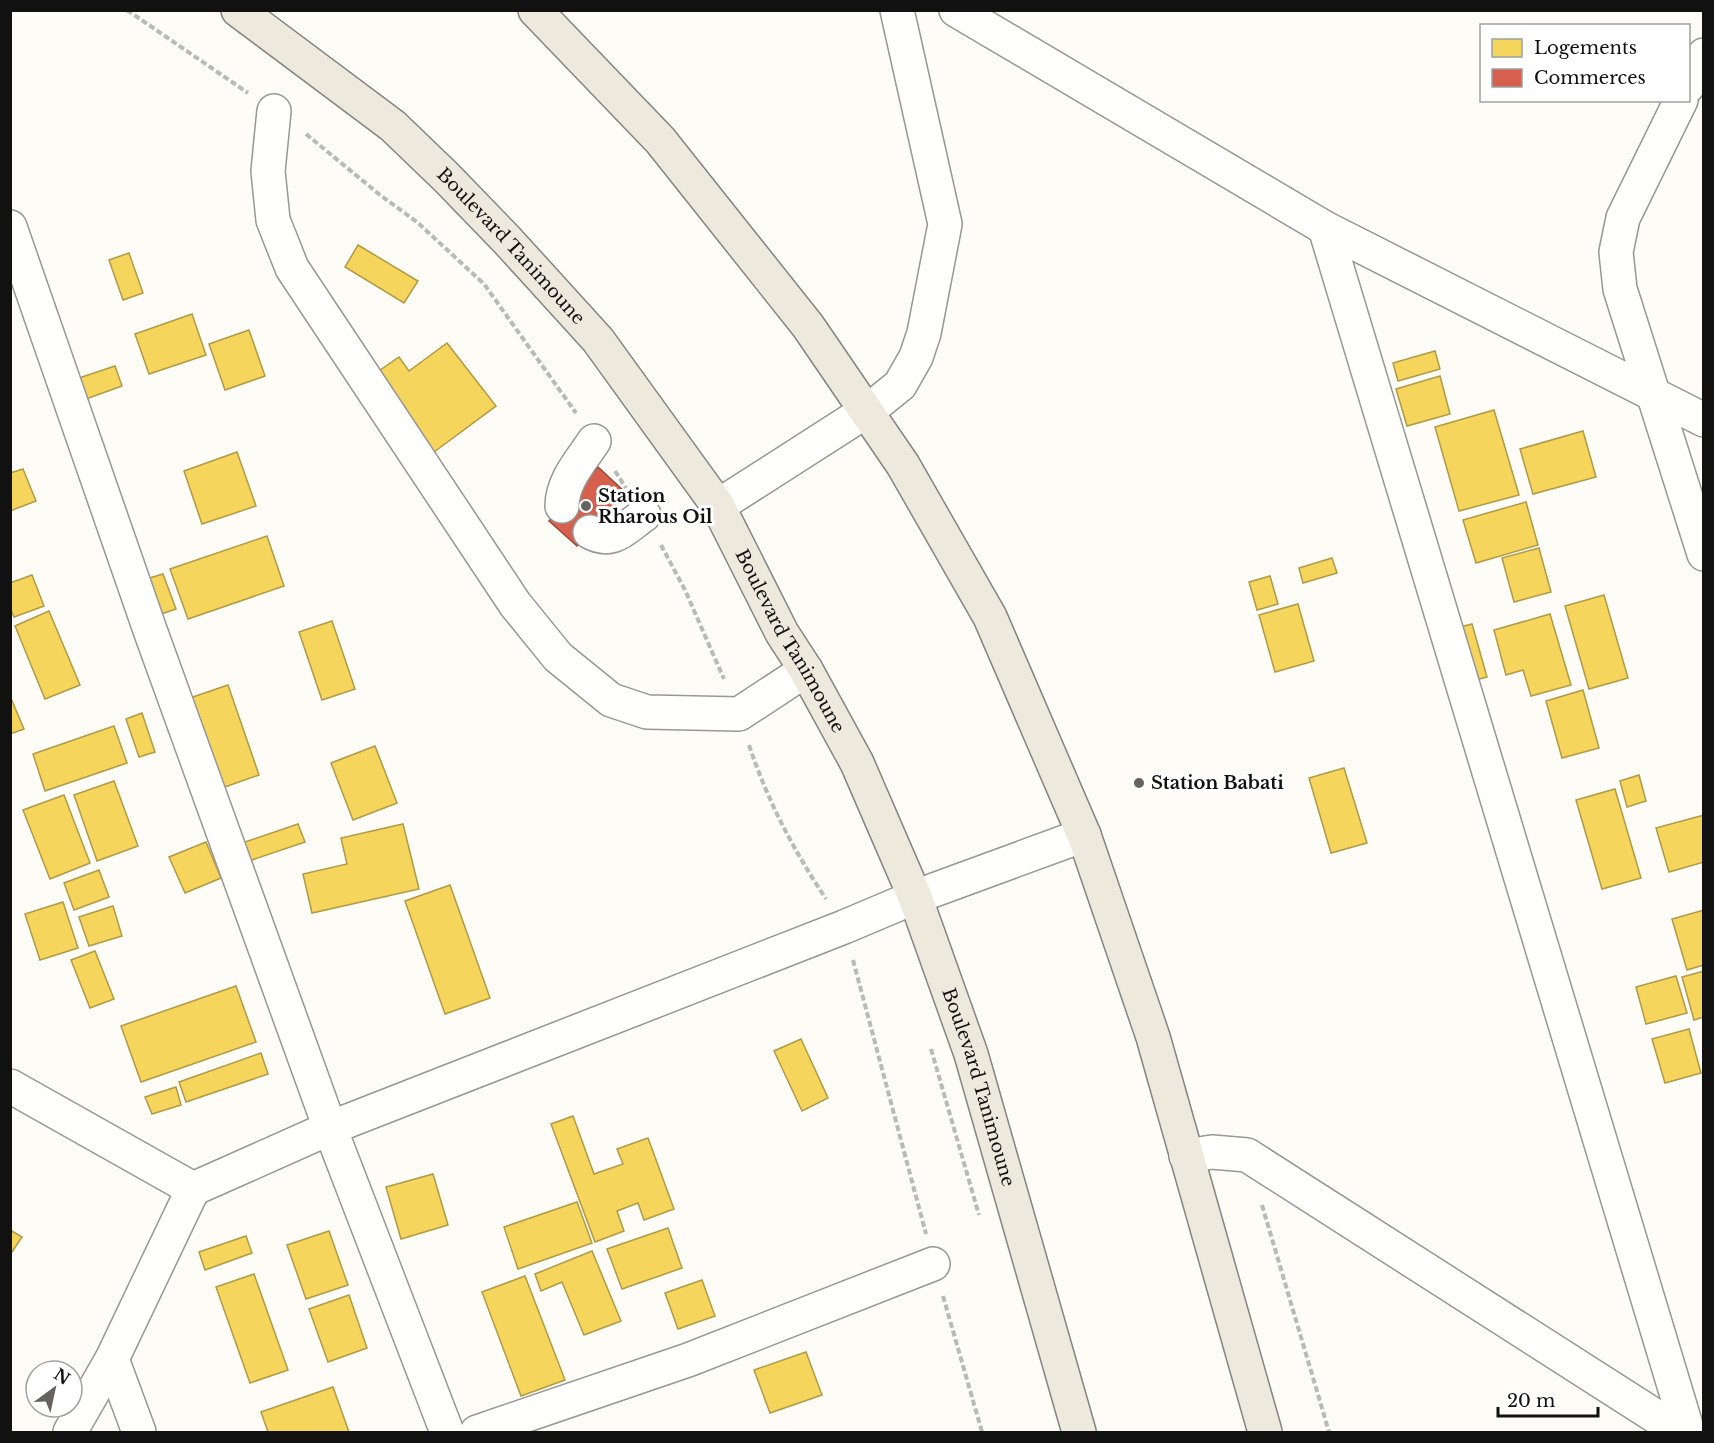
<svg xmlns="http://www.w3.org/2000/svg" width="1714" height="1443" viewBox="0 0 1714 1443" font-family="'Libre Baskerville',serif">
	<rect width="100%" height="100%" fill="#fdfcf7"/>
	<g fill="#f6d55c" stroke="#b19a46" stroke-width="1.5">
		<polygon points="358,245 418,281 404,303 345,267"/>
		<polygon points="129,253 143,293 123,300 109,260"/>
		<polygon points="192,314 206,355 149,374 135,334"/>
		<polygon points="249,330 265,376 225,390 209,344"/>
		<polygon points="447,343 496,406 434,452 376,373 399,357 409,371"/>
		<polygon points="1435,351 1440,369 1398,381 1393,363"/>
		<polygon points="115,366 122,386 83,400 76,379"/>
		<polygon points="1440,376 1450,414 1407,426 1396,389"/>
		<polygon points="1494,410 1519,495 1459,511 1435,427"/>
		<polygon points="1583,431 1596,477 1533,494 1520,449"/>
		<polygon points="237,452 256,506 202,524 184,471"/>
		<polygon points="23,469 36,501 10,511 10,473"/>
		<polygon points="1526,502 1538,545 1476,563 1463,520"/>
		<polygon points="267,536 284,586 188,619 170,569"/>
		<polygon points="1539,548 1551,592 1514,602 1502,558"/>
		<polygon points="1332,558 1337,573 1303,583 1299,568"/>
		<polygon points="163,574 176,609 158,615 146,579"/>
		<polygon points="32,575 44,606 14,617 10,607 10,583"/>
		<polygon points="1270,576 1278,604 1257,610 1249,582"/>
		<polygon points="1604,595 1628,678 1589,689 1565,606"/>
		<polygon points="1298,604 1314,661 1275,672 1259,615"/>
		<polygon points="49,611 80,685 45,699 15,626"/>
		<polygon points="1550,614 1571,685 1531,696 1523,670 1506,675 1494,630"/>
		<polygon points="332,621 355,689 322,700 299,632"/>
		<polygon points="1472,624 1487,677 1472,681 1456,628"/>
		<polygon points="228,685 259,775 222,788 190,698"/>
		<polygon points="1583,690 1599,748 1562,758 1546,701"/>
		<polygon points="10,696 24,729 10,734"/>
		<polygon points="142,713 155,752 139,757 126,719"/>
		<polygon points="114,726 127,763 45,791 33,754"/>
		<polygon points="375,746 397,803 353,820 331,763"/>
		<polygon points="1344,768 1367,843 1331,853 1309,778"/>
		<polygon points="1639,775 1646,801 1627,807 1620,781"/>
		<polygon points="114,781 138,846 97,861 74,795"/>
		<polygon points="1615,789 1641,878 1602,889 1576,800"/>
		<polygon points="64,795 90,863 50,879 23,810"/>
		<polygon points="1704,815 1704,862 1669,872 1656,828"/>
		<polygon points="298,824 305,842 249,861 242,843"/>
		<polygon points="403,824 419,889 312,913 303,874 347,864 341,838"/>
		<polygon points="206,842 221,878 185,893 169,857"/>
		<polygon points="99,870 109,897 74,910 64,883"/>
		<polygon points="450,885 490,998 445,1014 405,901"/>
		<polygon points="63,902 78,948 40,960 25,914"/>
		<polygon points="113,906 122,936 89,946 79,917"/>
		<polygon points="1704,910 1704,965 1687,970 1672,919"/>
		<polygon points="95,951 114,999 90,1008 71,960"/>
		<polygon points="1704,971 1704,1017 1694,1020 1682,977"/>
		<polygon points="1676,976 1687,1013 1646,1024 1636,987"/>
		<polygon points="236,986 256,1042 141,1082 121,1026"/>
		<polygon points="1689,1029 1701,1073 1665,1083 1652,1039"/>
		<polygon points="801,1039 828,1098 802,1111 774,1051"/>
		<polygon points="261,1053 268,1074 186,1102 179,1082"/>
		<polygon points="176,1087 181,1105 152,1114 145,1097"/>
		<polygon points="573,1116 594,1174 623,1164 617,1149 648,1138 674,1209 644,1220 638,1203 617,1211 624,1231 595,1242 551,1124"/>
		<polygon points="433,1174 448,1225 401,1239 386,1187"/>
		<polygon points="577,1202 592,1243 518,1269 504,1227"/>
		<polygon points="668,1228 682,1268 622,1289 607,1249"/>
		<polygon points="10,1230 22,1237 10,1255"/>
		<polygon points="329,1231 348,1285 306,1299 287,1245"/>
		<polygon points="246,1236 252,1253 205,1270 199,1252"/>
		<polygon points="592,1251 621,1321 584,1335 562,1282 541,1291 535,1274"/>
		<polygon points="254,1274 288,1370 250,1383 216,1287"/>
		<polygon points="525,1276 565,1380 521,1396 482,1292"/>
		<polygon points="702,1280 715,1316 678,1329 665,1293"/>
		<polygon points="349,1295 367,1348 328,1362 309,1309"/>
		<polygon points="806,1352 822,1395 770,1413 754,1370"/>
		<polygon points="333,1387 349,1432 268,1432 261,1412"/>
	</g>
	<polygon fill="#d6604d" stroke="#9b483b" stroke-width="1.5" points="598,467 626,493 577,546 549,521"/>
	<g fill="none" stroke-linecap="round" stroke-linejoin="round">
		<defs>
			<g id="minor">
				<polyline points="956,10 1325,228 1704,420"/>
				<polyline points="1688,86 1704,55"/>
				<polyline points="1681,100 1623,218 1616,252 1620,289 1704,554"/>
				<polyline points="274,111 268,171 273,220 292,268 515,604 558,657 611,700 647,712 739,714 806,670"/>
				<polyline points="10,227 150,630 330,1128 447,1432"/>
				<polyline points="1325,228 1688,1432"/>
				<path d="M562 506C562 481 581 461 594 441"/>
				<polyline points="718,506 874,406 900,385 916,357 924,333 945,224 897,10"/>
				<path d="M590 532C613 545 625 528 644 515"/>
				<polyline points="10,1086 193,1189"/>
				<polyline points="1186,1156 1212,1152 1247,1155 1680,1432"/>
				<polyline points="193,1189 330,1128 844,927 915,897 1084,835"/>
				<polyline points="112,1359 139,1432"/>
				<polyline points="70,1432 112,1359 193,1189"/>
				<polyline points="477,1432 688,1360 933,1264"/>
			</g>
			<g id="major">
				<path id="s1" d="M238 10 393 126 447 178 507 240 598 340 718 506 782 633 806 670 857 763 915 897 971 1054 1079 1432"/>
				<polyline points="535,10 660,140 808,326 903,465 990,617 1084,835 1153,1037 1265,1432"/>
			</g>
		</defs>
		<use href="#minor" stroke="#979795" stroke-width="36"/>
		<use href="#major" stroke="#858482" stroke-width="36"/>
		<g stroke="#b9b9b8" stroke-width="4" stroke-dasharray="6 3" stroke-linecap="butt">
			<polyline points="127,10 248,93"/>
			<polyline points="306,134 380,195 417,222 484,284 576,413"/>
			<polyline points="615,471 626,488"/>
			<polyline points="661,545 685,590 724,679"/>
			<path d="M749 745C768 802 793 849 826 899"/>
			<polyline points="853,960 926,1234"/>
			<polyline points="931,1049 979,1215"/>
			<polyline points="1262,1205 1329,1432"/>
			<polyline points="943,1296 982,1432"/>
		</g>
		<use href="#minor" stroke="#fffffe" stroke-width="33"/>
		<use href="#major" stroke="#ede9dc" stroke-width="33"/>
	</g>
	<g fill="#646362" stroke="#fff" stroke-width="2">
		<circle cx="586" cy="506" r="6"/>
		<circle cx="1139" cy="783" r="6"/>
	</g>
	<g text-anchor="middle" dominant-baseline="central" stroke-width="6" stroke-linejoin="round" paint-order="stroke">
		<g font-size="18" fill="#111" stroke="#fff">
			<text stroke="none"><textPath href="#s1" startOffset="362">Boulevard Tanimoune</textPath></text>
			<text stroke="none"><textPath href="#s1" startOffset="848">Boulevard Tanimoune</textPath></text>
			<text stroke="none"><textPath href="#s1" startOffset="1334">Boulevard Tanimoune</textPath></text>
		</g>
		<g font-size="18" font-weight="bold" fill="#111" stroke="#fff" text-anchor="start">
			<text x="598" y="496">Station<tspan x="598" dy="21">Rharous Oil</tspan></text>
			<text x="1151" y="783">Station Babati</text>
		</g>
	</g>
	<rect width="1714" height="1443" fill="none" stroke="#111111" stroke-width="24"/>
	<rect x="1480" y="24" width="210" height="78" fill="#ffffff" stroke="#a0a0a0" stroke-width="1.5"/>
	<rect x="1492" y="39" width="30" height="18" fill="#f6d55c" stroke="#a0a0a0" stroke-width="1.5"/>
	<text x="1534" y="54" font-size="18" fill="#111111">Logements</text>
	<rect x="1492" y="69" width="30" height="18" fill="#d6604d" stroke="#a0a0a0" stroke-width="1.5"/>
	<text x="1534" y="84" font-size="18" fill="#111111">Commerces</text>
	<g transform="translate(54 1389) rotate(33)"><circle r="28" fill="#ffffff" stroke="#a0a0a0" stroke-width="1.5"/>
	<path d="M0-4.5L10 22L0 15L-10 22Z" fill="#646362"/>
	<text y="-9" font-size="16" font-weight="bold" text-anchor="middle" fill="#111111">N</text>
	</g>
	<path d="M1498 1407v9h100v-9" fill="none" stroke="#111111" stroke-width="3"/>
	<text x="1507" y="1407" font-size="18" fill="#111111" stroke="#ffffff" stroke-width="4.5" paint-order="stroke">20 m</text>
</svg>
